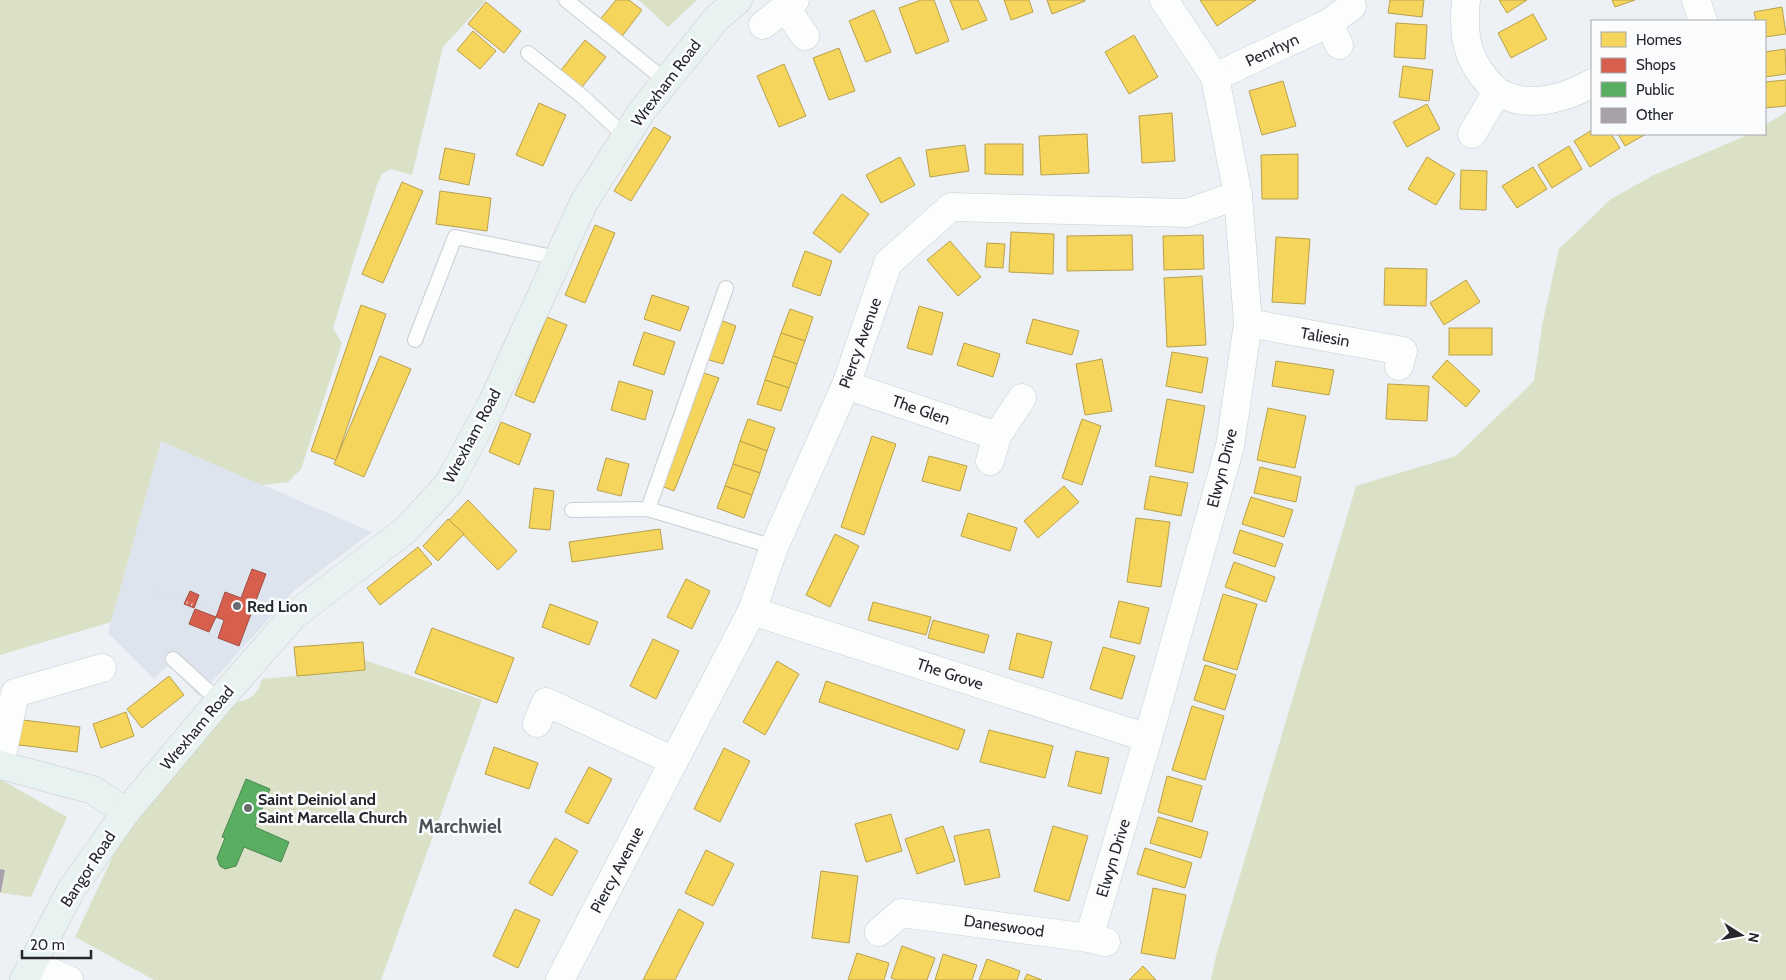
<svg xmlns="http://www.w3.org/2000/svg" width="1786" height="980" viewBox="0 0 1786 980" font-family="Cabin,sans-serif">
	<rect width="100%" height="100%" fill="#edf0f4"/>
	<polygon fill="#dde4ee" points="161,441 372,532 295,590 199,696 168,665 154,679 108,633"/>
	<g fill="#dae1c6">
		<polygon points="0,0 486,0 443,47 412,175 391,169 382,174 377,185 333,328 342,343 301,469 288,482 262,485 161,441 111,622 0,655"/>
		<polygon points="639,0 697,0 668,27"/>
		<polygon points="1786,112 1786,980 1211,980 1216,956 1356,486 1456,456 1534,381 1543,321 1559,249 1611,199 1654,175 1750,134 1765,134 1765,125"/>
		<path d="M364 660 482 700 381 980H154L75 937 122 837 236 702C251 700 259 693 262 679L364 670Z"/>
		<polygon points="0,779 67,817 31,897 1,893 5,870 0,869"/>
	</g>
	<g fill="#f6d55c" stroke="#b7a14d">
		<polygon points="616,0 629,0 642,10 620,39 598,22"/>
		<polygon points="921,0 934,0 949,41 916,54 899,8"/>
		<polygon points="950,0 978,0 987,20 962,30"/>
		<polygon points="1004,0 1029,0 1033,12 1011,20"/>
		<polygon points="1047,0 1085,0 1085,1 1052,14"/>
		<polygon points="1200,0 1256,0 1217,26"/>
		<polygon points="1390,0 1424,0 1422,17 1388,13"/>
		<polygon points="1499,0 1527,0 1507,13"/>
		<polygon points="1612,0 1635,0 1615,7"/>
		<polygon points="486,2 521,31 504,53 468,24"/>
		<polygon points="1782,7 1786,34 1765,37 1765,21 1756,21 1754,12"/>
		<polygon points="874,10 891,52 866,62 849,21"/>
		<polygon points="1533,14 1547,39 1511,58 1498,33"/>
		<polygon points="1396,23 1427,25 1425,59 1394,57"/>
		<polygon points="473,31 496,51 480,69 457,50"/>
		<polygon points="1134,35 1158,77 1129,94 1105,52"/>
		<polygon points="585,40 606,57 582,87 561,70"/>
		<polygon points="839,48 855,91 829,100 813,58"/>
		<polygon points="1785,49 1786,74 1765,77 1765,52"/>
		<polygon points="784,64 806,116 779,127 757,76"/>
		<polygon points="1403,66 1433,70 1429,101 1399,97"/>
		<polygon points="1786,80 1786,106 1765,108 1765,82"/>
		<polygon points="1283,81 1296,126 1262,135 1249,91"/>
		<polygon points="539,103 566,115 543,166 516,155"/>
		<polygon points="1427,104 1440,129 1407,147 1393,122"/>
		<polygon points="1172,113 1175,161 1142,163 1139,116"/>
		<polygon points="654,127 671,137 631,201 614,191"/>
		<polygon points="1592,130 1592,134 1611,134 1620,148 1590,167 1574,141"/>
		<polygon points="1087,134 1089,173 1041,175 1039,136"/>
		<polygon points="1618,134 1646,134 1625,146"/>
		<polygon points="985,144 1023,144 1023,175 985,174"/>
		<polygon points="965,145 969,171 930,177 926,150"/>
		<polygon points="1569,146 1582,169 1552,188 1538,165"/>
		<polygon points="445,148 475,154 469,185 439,179"/>
		<polygon points="1298,154 1298,199 1262,199 1261,155"/>
		<polygon points="900,157 915,185 881,203 866,175"/>
		<polygon points="1427,157 1455,174 1436,205 1408,189"/>
		<polygon points="1533,167 1547,189 1517,208 1502,186"/>
		<polygon points="1461,170 1487,171 1486,210 1460,209"/>
		<polygon points="402,182 423,191 383,283 362,274"/>
		<polygon points="440,191 491,198 487,231 436,224"/>
		<polygon points="842,194 869,214 840,253 813,233"/>
		<polygon points="595,225 615,233 585,303 565,295"/>
		<polygon points="1011,232 1054,234 1053,274 1009,272"/>
		<polygon points="1132,235 1133,270 1067,271 1067,236"/>
		<polygon points="1203,235 1204,269 1164,270 1163,236"/>
		<polygon points="1276,237 1310,239 1305,304 1272,302"/>
		<polygon points="950,241 981,277 958,296 927,260"/>
		<polygon points="987,243 1005,244 1003,268 985,267"/>
		<polygon points="805,251 832,261 820,296 792,286"/>
		<polygon points="1385,268 1427,269 1426,306 1384,305"/>
		<polygon points="1202,276 1206,345 1167,347 1164,278"/>
		<polygon points="1466,280 1480,302 1444,325 1430,303"/>
		<polygon points="652,295 689,307 680,331 644,319"/>
		<polygon points="361,305 386,314 336,460 311,451"/>
		<polygon points="919,306 943,313 932,355 907,348"/>
		<polygon points="790,309 813,317 805,341 781,333"/>
		<polygon points="547,317 567,325 534,403 515,395"/>
		<polygon points="1033,319 1079,331 1072,355 1026,343"/>
		<polygon points="720,320 736,326 723,364 706,359"/>
		<rect x="1449" y="328" width="43" height="27"/>
		<polygon points="644,332 675,342 664,375 633,365"/>
		<polygon points="781,333 805,341 797,364 773,356"/>
		<polygon points="964,343 1000,354 993,377 957,365"/>
		<polygon points="1172,352 1208,358 1202,393 1166,386"/>
		<polygon points="380,356 411,369 364,477 334,464"/>
		<polygon points="773,356 797,364 789,388 765,380"/>
		<polygon points="1102,359 1112,411 1085,415 1076,364"/>
		<polygon points="1447,360 1480,391 1466,407 1432,377"/>
		<polygon points="1276,361 1334,370 1329,395 1272,386"/>
		<polygon points="704,373 719,378 674,491 659,485"/>
		<polygon points="765,380 789,388 781,411 757,404"/>
		<polygon points="619,381 653,391 645,420 611,410"/>
		<polygon points="1388,384 1429,386 1427,421 1386,419"/>
		<polygon points="1167,399 1205,406 1193,473 1155,466"/>
		<polygon points="1268,408 1306,416 1295,468 1257,460"/>
		<polygon points="748,419 775,428 767,451 740,441"/>
		<polygon points="1082,419 1101,426 1082,485 1062,478"/>
		<polygon points="501,422 531,434 519,465 489,452"/>
		<polygon points="872,436 896,444 864,535 841,527"/>
		<polygon points="740,441 767,451 760,473 733,464"/>
		<polygon points="929,456 967,466 960,491 922,481"/>
		<polygon points="606,458 629,464 621,496 597,490"/>
		<polygon points="733,464 760,473 752,495 725,486"/>
		<polygon points="1260,467 1301,477 1296,502 1254,493"/>
		<polygon points="1150,476 1188,483 1181,516 1144,509"/>
		<polygon points="725,486 752,495 744,518 717,508"/>
		<polygon points="1064,486 1079,502 1038,538 1024,521"/>
		<polygon points="534,488 554,491 550,530 529,528"/>
		<polygon points="1251,497 1293,510 1284,537 1242,524"/>
		<polygon points="468,500 517,551 498,570 449,520"/>
		<polygon points="968,513 1017,528 1010,551 961,536"/>
		<polygon points="1136,518 1170,522 1161,587 1127,582"/>
		<polygon points="448,519 464,534 438,561 423,546"/>
		<polygon points="660,529 663,549 572,562 569,542"/>
		<polygon points="1240,530 1283,544 1275,567 1233,553"/>
		<polygon points="835,534 859,546 830,607 806,595"/>
		<polygon points="418,547 432,564 380,605 367,588"/>
		<polygon points="1234,562 1275,577 1266,602 1225,587"/>
		<polygon points="686,579 710,591 692,629 667,617"/>
		<polygon points="1223,594 1257,604 1237,670 1203,660"/>
		<polygon points="1119,601 1149,608 1140,644 1110,637"/>
		<polygon points="873,602 931,617 926,635 868,620"/>
		<polygon points="550,604 598,622 589,645 542,627"/>
		<polygon points="933,620 989,635 984,653 928,638"/>
		<polygon points="432,628 514,658 497,703 415,673"/>
		<polygon points="1017,633 1052,642 1043,678 1009,669"/>
		<polygon points="653,639 679,651 656,699 630,686"/>
		<polygon points="363,642 365,670 297,676 294,647"/>
		<polygon points="1103,647 1135,656 1122,699 1090,689"/>
		<polygon points="777,661 799,674 765,735 743,722"/>
		<polygon points="1205,665 1236,675 1225,710 1194,700"/>
		<polygon points="169,676 184,695 142,728 127,709"/>
		<polygon points="826,681 965,730 958,750 819,702"/>
		<polygon points="1192,706 1224,716 1205,780 1172,770"/>
		<polygon points="126,712 134,736 101,748 93,724"/>
		<polygon points="15,719 80,727 77,752 11,744"/>
		<polygon points="989,730 1053,746 1045,778 980,762"/>
		<polygon points="494,747 538,763 529,789 485,774"/>
		<polygon points="724,748 750,761 720,822 694,809"/>
		<polygon points="1076,751 1109,758 1101,794 1068,786"/>
		<polygon points="589,767 612,779 588,824 565,812"/>
		<polygon points="1167,776 1202,786 1192,822 1158,812"/>
		<polygon points="891,814 902,851 866,862 855,824"/>
		<polygon points="1158,817 1208,832 1201,858 1150,843"/>
		<polygon points="943,826 955,861 917,874 905,839"/>
		<polygon points="1053,826 1088,836 1069,901 1034,891"/>
		<polygon points="989,829 1000,877 965,885 954,836"/>
		<polygon points="555,838 578,851 552,896 529,883"/>
		<polygon points="1145,848 1192,863 1185,888 1137,874"/>
		<polygon points="706,850 734,864 713,906 685,893"/>
		<polygon points="821,871 858,876 849,943 812,938"/>
		<polygon points="1153,888 1186,895 1175,959 1141,953"/>
		<polygon points="515,909 540,920 518,968 493,956"/>
		<polygon points="679,909 704,923 675,980 643,980"/>
		<polygon points="902,946 935,958 927,980 897,980 891,978"/>
		<polygon points="857,953 889,963 884,980 848,980"/>
		<polygon points="943,954 977,965 972,980 935,980"/>
		<polygon points="987,959 1020,971 1017,980 979,980"/>
		<polygon points="1143,966 1156,980 1129,980"/>
		<polygon points="1027,974 1042,980 1024,980"/>
	</g>
	<g fill="#d6604d" stroke="#a14f42">
		<polygon points="252,569 266,574 239,646 218,638 224,620 216,617 225,592 241,598"/>
		<polygon points="190,591 199,595 194,608 184,604"/>
		<polygon points="195,609 216,617 209,632 189,624"/>
	</g>
	<polygon fill="#5aae61" stroke="#4a8650" points="246,779 270,789 255,827 289,842 281,862 244,847 236,866 225,869 220,866 217,858 225,838 222,837"/>
	<polygon fill="#a9a1a9" points="0,869 5,870 1,892 0,892"/>
	<g fill="none" stroke-linecap="round" stroke-linejoin="round">
		<defs>
			<g id="service">
				<polyline points="566,0 666,81"/>
				<polyline points="528,53 583,97 626,137"/>
				<polyline points="415,340 455,237 558,258"/>
				<polyline points="648,509 726,288"/>
				<polyline points="572,510 648,509 774,547"/>
				<polyline points="173,659 219,701"/>
			</g>
			<g id="minor">
				<path d="M1466 0C1462 41 1468 63 1497 92"/>
				<polyline points="1696,0 1703,21"/>
				<polyline points="785,7 805,36"/>
				<polyline points="1329,23 1339,45"/>
				<polyline points="763,25 795,0"/>
				<polyline points="1215,77 1329,23 1352,6"/>
				<path d="M1472 134 1497 92C1504 95 1513 99 1520 100 1544 104 1572 95 1592 83"/>
				<polyline points="1248,323 1403,351 1399,366"/>
				<polyline points="846,385 997,436 1022,398"/>
				<polyline points="990,461 997,436"/>
				<polyline points="752,611 1148,738"/>
				<polyline points="537,723 546,702 674,761"/>
				<polyline points="0,765 15,693 102,668"/>
				<polyline points="879,932 901,913 1089,938 1106,942"/>
				<polyline points="1089,938 1148,738 1230,446 1248,323 1238,195 1215,77 1164,0"/>
				<polyline points="31,964 69,980"/>
				<polyline points="560,980 752,611 774,547 846,385 888,263 951,207 1187,213 1238,195"/>
			</g>
			<g id="primary">
				<polyline points="0,765 93,790 126,812"/>
				<polyline points="24,980 71,890 126,812 219,701 294,615 406,530 449,483 492,403 584,202 642,111 716,19 738,0"/>
			</g>
		</defs>
		<use href="#service" stroke="#cbcdd1" stroke-width="16"/>
		<use href="#minor" stroke="#cbcdd1" stroke-width="29"/>
		<use href="#primary" stroke="#c9cacc" stroke-width="29"/>
		<polyline stroke="#dadbdc" stroke-width="3" stroke-dasharray="1 4" stroke-linecap="butt" points="154,590 217,614"/>
		<use href="#service" stroke="#fcfdfd" stroke-width="14"/>
		<use href="#minor" stroke="#fcfdfd" stroke-width="28"/>
		<use href="#primary" stroke="#e8f2f0" stroke-width="28"/>
	</g>
	<g fill="#6b6d71" stroke="#fbfcfe" stroke-width="2">
		<circle cx="237" cy="606" r="5"/>
		<circle cx="248" cy="808" r="5"/>
	</g>
	<g text-anchor="middle" dominant-baseline="central" stroke-width="5" stroke-linejoin="round" paint-order="stroke">
		<g font-size="16" fill="#25272a" stroke="#fbfcfe">
			<text transform="translate(1272 50) rotate(-25)">Penrhyn</text>
			<text transform="translate(666 83) rotate(-53)">Wrexham Road</text>
			<text transform="translate(1325 337) rotate(10)">Taliesin</text>
			<text transform="translate(860 343) rotate(-70)">Piercy Avenue</text>
			<text transform="translate(921 410) rotate(19)">The Glen</text>
			<text transform="translate(472 436) rotate(-62)">Wrexham Road</text>
			<text transform="translate(1222 468) rotate(-76)">Elwyn Drive</text>
			<text transform="translate(950 674) rotate(18)">The Grove</text>
			<text transform="translate(197 728) rotate(-50)">Wrexham Road</text>
			<text transform="translate(1113 858) rotate(-73)">Elwyn Drive</text>
			<text transform="translate(88 869) rotate(-57)">Bangor Road</text>
			<text transform="translate(617 870) rotate(-62)">Piercy Avenue</text>
			<text transform="translate(1004 926) rotate(8)">Daneswood</text>
		</g>
		<g font-size="16" font-weight="bold" fill="#25272a" stroke="#fbfcfe" text-anchor="start">
			<text x="247" y="606">Red Lion</text>
			<text x="258" y="799">Saint Deiniol and<tspan x="258" dy="18">Saint Marcella Church</tspan></text>
		</g>
		<g font-size="19" font-weight="bold" fill="#4d5158" stroke="#fbfcfe">
			<text x="460" y="826">Marchwiel</text>
		</g>
	</g>
	<rect x="1591" y="20" width="175" height="115" fill="#fbfcfe" stroke="#a5a7a9"/>
	<rect x="1601" y="32" width="25" height="15" fill="#f6d55c" stroke="#a5a7a9"/>
	<text x="1636" y="45" font-size="15" fill="#25272a">Homes</text>
	<rect x="1601" y="58" width="25" height="15" fill="#d6604d" stroke="#a5a7a9"/>
	<text x="1636" y="70" font-size="15" fill="#25272a">Shops</text>
	<rect x="1601" y="82" width="25" height="15" fill="#5aae61" stroke="#a5a7a9"/>
	<text x="1636" y="95" font-size="15" fill="#25272a">Public</text>
	<rect x="1601" y="108" width="25" height="15" fill="#a9a1a9" stroke="#a5a7a9"/>
	<text x="1636" y="120" font-size="15" fill="#25272a">Other</text>
	<g transform="translate(1741 935) rotate(101)" stroke="#fbfcfe" stroke-width="4" paint-order="stroke">
	<path d="M0-4L9 19L0 12L-9 19Z" fill="#25272a"/>
	<text y="-8" font-size="14" font-weight="bold" text-anchor="middle" fill="#25272a">N</text>
	</g>
	<path d="M22 950v8h69v-8" fill="none" stroke="#25272a" stroke-width="2.5"/>
	<text x="30" y="950" font-size="15" fill="#25272a" stroke="#fbfcfe" stroke-width="4" paint-order="stroke">20 m</text>
</svg>
